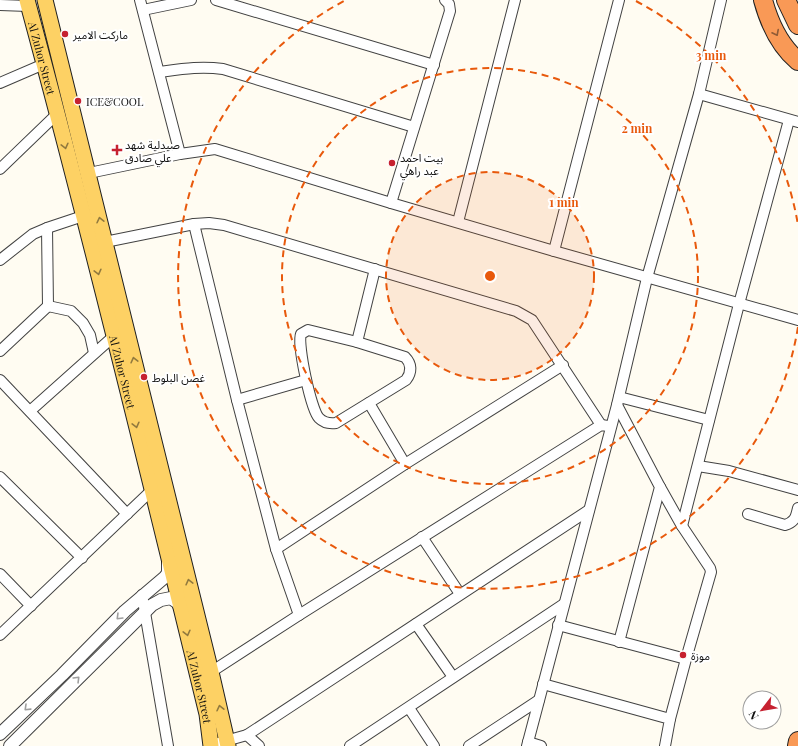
<svg xmlns="http://www.w3.org/2000/svg" width="798" height="746" viewBox="0 0 798 746" font-family="'Playfair Display','Noto Sans Arabic',serif">
	<rect width="100%" height="100%" fill="#fffcf2"/>
	<g fill="none" stroke-linecap="round" stroke-linejoin="round">
		<defs>
			<g id="minor">
				<polyline points="140,0 180,154"/>
				<polyline points="216,0 434,65"/>
				<polyline points="0,5 28,6"/>
				<polyline points="143,10 191,0"/>
				<path d="M159 72C182 69 200 66 223 69L414 127"/>
				<polyline points="0,83 44,64"/>
				<polyline points="699,94 798,122"/>
				<polyline points="0,169 57,114"/>
				<polyline points="89,173 180,154 215,149 391,203 554,251 798,320"/>
				<polyline points="391,203 450,11 449,4 445,0"/>
				<polyline points="458,222 515,0"/>
				<polyline points="194,224 237,400 276,549 299,615"/>
				<polyline points="105,242 194,224 209,223 224,225 516,311 532,320 601,425"/>
				<polyline points="554,251 619,0"/>
				<polyline points="0,260 33,234 47,228 83,216"/>
				<polyline points="48,306 71,311 83,323 90,335 94,353"/>
				<path d="M308 330 357 342 405 357C412 364 412 372 406 380L336 423C329 424 324 423 319 418 311 410 297 344 301 334Z"/>
				<polyline points="357,342 375,269"/>
				<polyline points="0,351 48,306 47,228"/>
				<polyline points="0,380 127,514"/>
				<polyline points="619,397 709,420"/>
				<polyline points="237,400 306,380"/>
				<polyline points="369,403 405,464"/>
				<polyline points="617,405 660,487 619,642"/>
				<polyline points="30,411 114,336"/>
				<polyline points="698,466 729,471 798,490"/>
				<polyline points="0,477 82,558"/>
				<polyline points="660,487 682,526 710,568 711,572 686,659"/>
				<path d="M748 514 785 525C795 522 796 517 798 508"/>
				<polyline points="682,526 739,304 789,120"/>
				<polyline points="422,537 460,594"/>
				<polyline points="276,549 405,464 563,365"/>
				<polyline points="0,574 31,606"/>
				<polyline points="142,595 168,746"/>
				<polyline points="416,624 453,677"/>
				<polyline points="558,625 686,659 670,719"/>
				<polyline points="0,635 152,490"/>
				<polyline points="211,672 299,615 601,425 608,426"/>
				<polyline points="543,684 670,719 665,746"/>
				<polyline points="409,708 434,746"/>
				<polyline points="247,735 589,510"/>
				<polyline points="528,742 541,746"/>
				<polyline points="211,745 247,735 259,746"/>
				<polyline points="350,746 564,604"/>
				<polyline points="469,746 539,700"/>
				<polyline points="527,746 617,405 647,278 699,94 721,0"/>
			</g>
			<g id="tertiary">
				<polyline points="0,734 62,675 125,611 165,577 168,573 168,561"/>
				<polyline points="10,746 152,605 161,600 171,598 178,603 181,610"/>
			</g>
			<g id="primary">
				<path id="s1" d="M27 0C91 237 149 476 207 714L211 746"/>
				<polyline points="45,0 211,672 228,746"/>
			</g>
			<g id="motorway">
				<path d="M763 0C769 22 780 46 798 61"/>
				<polyline points="786,0 798,25"/>
				<polyline points="797,746 798,741"/>
			</g>
		</defs>
		<use href="#minor" stroke="#424242" stroke-width="12"/>
		<use href="#tertiary" stroke="#424242" stroke-width="14"/>
		<use href="#primary" stroke="#202020" stroke-width="17"/>
		<use href="#motorway" stroke="#202020" stroke-width="20"/>
		<use href="#minor" stroke="#fff" stroke-width="10"/>
		<use href="#tertiary" stroke="#fff" stroke-width="12"/>
		<use href="#primary" stroke="#fdd164" stroke-width="15"/>
		<use href="#motorway" stroke="#f99956" stroke-width="18"/>
	</g>
	<defs><path id="oneway-chevron" d="M-2-3.5L2.5 0L-2 3.5" fill="none" stroke-width="1.6" stroke-linecap="round" stroke-linejoin="round"/></defs>
	<use stroke="#905b36" href="#oneway-chevron" transform="translate(776 33) rotate(63)"/>
	<g stroke="#927a3e">
		<use href="#oneway-chevron" transform="translate(65 146) rotate(76)"/>
		<use href="#oneway-chevron" transform="translate(100 220) rotate(-103)"/>
		<use href="#oneway-chevron" transform="translate(98 272) rotate(76)"/>
		<use href="#oneway-chevron" transform="translate(134 360) rotate(-104)"/>
		<use href="#oneway-chevron" transform="translate(136 425) rotate(76)"/>
		<use href="#oneway-chevron" transform="translate(189 582) rotate(-104)"/>
		<use href="#oneway-chevron" transform="translate(187 633) rotate(76)"/>
		<use href="#oneway-chevron" transform="translate(220 708) rotate(-103)"/>
	</g>
	<g stroke="#9f9f9f">
		<use href="#oneway-chevron" transform="translate(119 617) rotate(135)"/>
		<use href="#oneway-chevron" transform="translate(77 679) rotate(-45)"/>
		<use href="#oneway-chevron" transform="translate(27 708) rotate(136)"/>
	</g>
	<circle cx="490" cy="276" r="104" fill="#e8590c" fill-opacity=".12"/>
	<g fill="none" stroke="#e8590c" stroke-width="2" stroke-dasharray="7 5">
		<circle cx="490" cy="276" r="104"/>
		<circle cx="490" cy="276" r="208"/>
		<path d="M798 327A312 312 0 1 1 344 1M636 1A312 312 0 0 1 798 225"/>
	</g>
	<g fill="#c62130" stroke="#fff" stroke-width="1.5">
		<circle cx="65" cy="34" r="4"/>
		<circle cx="78" cy="101" r="4"/>
		<path d="M115 144h4v4h4v4h-4v4h-4v-4h-4v-4h4z"/>
		<circle cx="392" cy="163" r="4"/>
		<circle cx="144" cy="377" r="4"/>
		<circle cx="683" cy="655" r="4"/>
	</g>
	<g text-anchor="middle" dominant-baseline="central" stroke-width="4" stroke-linejoin="round" paint-order="stroke">
		<g font-size="11" fill="#0f0f0f" stroke="#fff" text-anchor="start">
			<text x="73" y="34">ماركت الامير</text>
			<text x="86" y="101">ICE&amp;COOL</text>
			<text x="125" y="144">صيدلية شهد<tspan x="125" dy="13">علي صادق</tspan></text>
			<text x="400" y="157">بيت احمد<tspan x="400" dy="13">عبد راهي</tspan></text>
			<text x="152" y="377">غصن البلوط</text>
			<text x="691" y="655">موزة</text>
		</g>
		<g font-size="11" fill="#0f0f0f" stroke="#fff">
			<text stroke="none"><textPath href="#s1" startOffset="60">Al Zuhor Street</textPath></text>
			<text stroke="none"><textPath href="#s1" startOffset="384">Al Zuhor Street</textPath></text>
			<text stroke="none"><textPath href="#s1" startOffset="708">Al Zuhor Street</textPath></text>
		</g>
	</g>
	<circle cx="490" cy="276" r="6" fill="#e8590c" stroke="#fff" stroke-width="2"/>
	<g font-size="12" text-anchor="middle" font-weight="bold" fill="#e8590c" stroke="#fff" stroke-width="4" stroke-linejoin="round" paint-order="stroke">
		<text x="711" y="60">3 min</text>
		<text x="637" y="133">2 min</text>
		<text x="564" y="207">1 min</text>
	</g>
	<g transform="translate(762 710) rotate(239)"><circle r="19" fill="#ffffff" stroke="#9f9f9f"/>
	<path d="M0-3L7 15L0 10L-7 15Z" fill="#c62130"/>
	<text y="-6" font-size="11" font-weight="bold" text-anchor="middle" fill="#0f0f0f">N</text>
	</g>
</svg>
